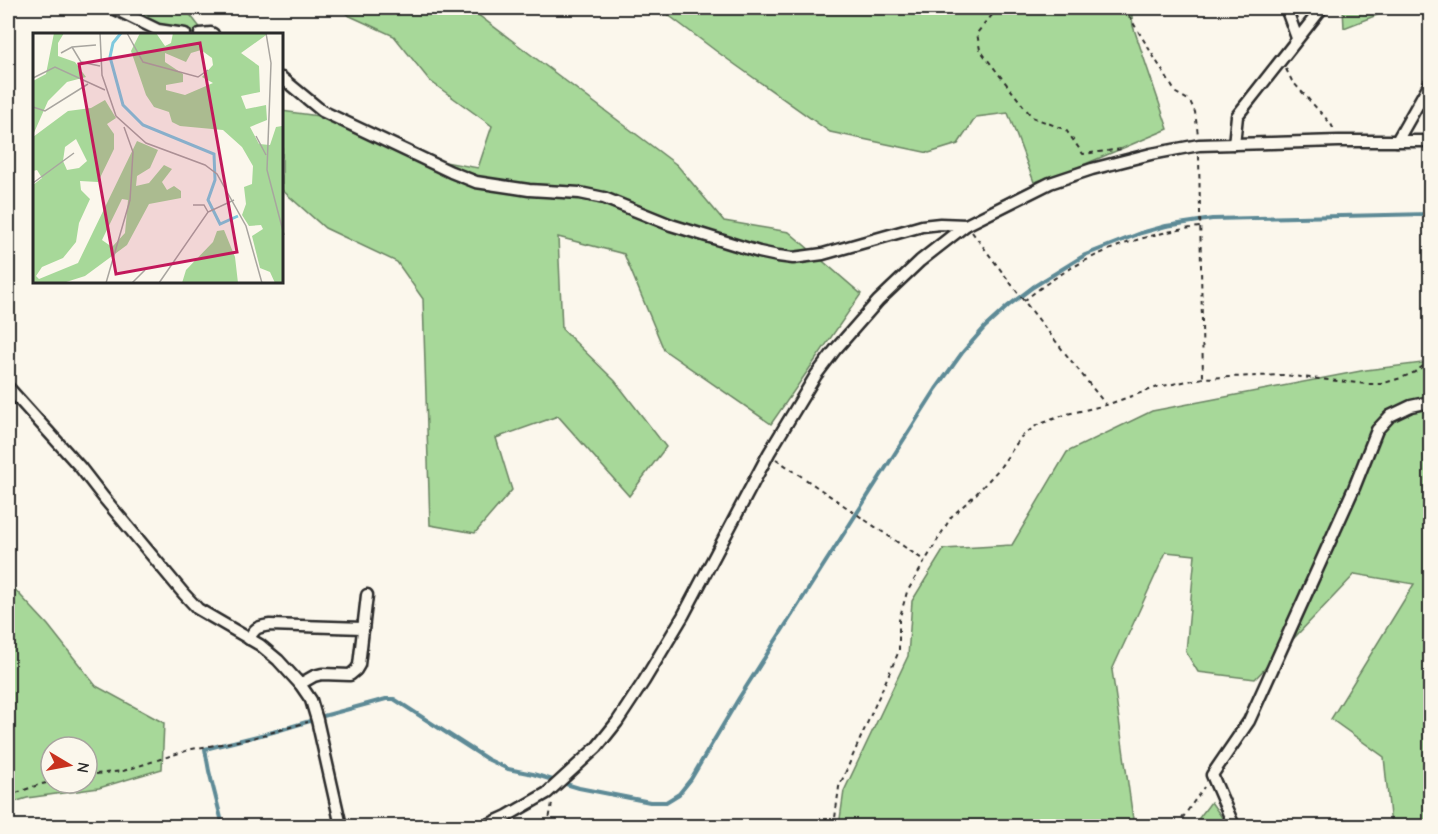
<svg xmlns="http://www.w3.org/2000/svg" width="1438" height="834" viewBox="0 0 1438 834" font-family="'Comic Neue',sans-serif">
	<rect width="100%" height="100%" fill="#fbf7ec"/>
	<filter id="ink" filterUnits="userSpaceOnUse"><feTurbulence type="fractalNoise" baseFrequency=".0167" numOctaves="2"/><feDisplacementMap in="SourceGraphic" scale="12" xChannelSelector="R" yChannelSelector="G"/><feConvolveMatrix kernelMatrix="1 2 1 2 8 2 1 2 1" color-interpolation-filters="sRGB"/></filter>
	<g filter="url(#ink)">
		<g fill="#a7d899" stroke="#698262" stroke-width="1.5" fill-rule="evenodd">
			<polygon points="140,8 185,8 205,34 150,34"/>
			<polygon points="337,8 469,8 677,165 724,221 789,232 861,294 771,424 664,350 624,254 558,237 562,329 615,381 666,447 629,496 558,416 496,438 512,490 475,533 430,525 423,299 397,262 325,228 282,190 282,111 319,116 401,154 478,168 492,126 430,81 394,36 350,16"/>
			<polygon points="659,8 1131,8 1133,26 1168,129 1064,173 1034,182 1008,113 976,117 958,144 929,153 830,132 716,51"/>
			<polygon points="1343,8 1395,8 1344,28"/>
			<polygon points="1430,362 1430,826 1391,826 1384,757 1331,719 1414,584 1355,574 1255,679 1198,672 1186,652 1195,555 1166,552 1112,670 1134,826 839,826 844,791 908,656 912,601 944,549 1012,545 1067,452 1152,411 1366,370"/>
			<path d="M8 582 48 625 96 686 164 723 162 769 99 788 27 798 8 804ZM51 747H87V783H51Z"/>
			<polygon points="1211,802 1228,826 1193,826"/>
		</g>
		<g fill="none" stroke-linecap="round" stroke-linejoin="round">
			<polyline stroke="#5d8a96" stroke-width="4" points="223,826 209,771 205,749 273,732 310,721 316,718 386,699 394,699 487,759 508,769 533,774 579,788 650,802 666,802 679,794 691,779 739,698 936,389 962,353 985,327 1008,306 1033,287 1085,255 1141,233 1166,226 1212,219 1430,214"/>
			<defs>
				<g id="minor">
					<polyline points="113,8 158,30 185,34"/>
					<polyline points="1286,8 1297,38"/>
					<polyline points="200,34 211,33 213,34"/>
					<polyline points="282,78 322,111 451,172 476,182 529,190 580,193 604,198 671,225 759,252 778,256 793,258 823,254 922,226 940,224 966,225"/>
					<polyline points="1397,141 1430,83"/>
					<polyline points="1234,144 1237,116 1322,8"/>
					<polyline points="8,387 80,467 104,498 184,594 198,609 260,645 278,660 300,684 311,700 317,720 341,826"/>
					<path d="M249 639C255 627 258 627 270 625L363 628"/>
					<polyline points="300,684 314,676 322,674 350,675 356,670 359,665 367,595"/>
					<polyline points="485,826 507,816 547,793 597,747 617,722 644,681 683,616 769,453 816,375 835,350 878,301 920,261 966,225 1050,183 1092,169 1151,154 1199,145 1339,141 1430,141"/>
					<polyline points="1234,826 1212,775 1249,721 1354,488 1377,430 1390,416 1411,406 1430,402"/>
				</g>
			</defs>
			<use href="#minor" stroke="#2b2b2b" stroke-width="15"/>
			<g stroke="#2b2b2b" stroke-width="2" stroke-dasharray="4.5 4.5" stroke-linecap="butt">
				<polyline points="998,8 977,33 980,50 1032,117 1066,130 1083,154 1122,149"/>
				<polyline points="1124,8 1176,93 1190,101 1195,112 1198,135"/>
				<polyline points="1286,69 1292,81 1331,124 1334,130"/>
				<polyline points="1199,156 1203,378"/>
				<polyline points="972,232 1024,301 1106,405"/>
				<path d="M1024 301C1074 259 1135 234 1200 227"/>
				<polyline points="776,459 925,561"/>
				<polyline points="87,775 123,771 192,749 249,739 308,722"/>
				<polyline points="8,796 38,785 51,782"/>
				<polyline points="548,826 552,803"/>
				<polyline points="834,826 839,787 899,651 899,620 907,592 951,517 976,494 999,469 1021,437 1037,425 1067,414 1106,405 1158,387 1203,378 1283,375 1366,384 1381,384 1401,378 1415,372 1430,361"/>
				<polyline points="1177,826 1204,787"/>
			</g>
			<use href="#minor" stroke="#fbf7ec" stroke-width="10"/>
		</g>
	</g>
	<g transform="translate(33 33)">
		<rect width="250" height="250" fill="#fbf7ec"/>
		<path d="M21 0H31L25 10V23L42 29 53 44 34 49 15 68 0 102V48L13 41ZM107 0H123L132 13 138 10 140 0H236L208 20 226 33 227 59 208 63 213 76 233 72 234 87 217 94 226 111 237 112 243 94 249 93 250 82V250H242L237 239 227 235 219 203 230 196 228 192 216 193 209 182 213 171 211 154 219 151 220 133 209 114 190 97 147 93 139 89 136 79 121 74 113 62 98 18ZM168 17 179 25 180 32 169 44 180 50 152 62 133 57V52L150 49V41L132 29V20L153 29 158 20ZM72 67 83 85 74 91 81 101V116L65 149 47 148 48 157 57 166 46 190 43 209 30 225 9 234 3 243 6 246 45 230 104 108 125 117 117 135 104 143 103 153 116 150 131 132 139 136 129 149 134 157 141 153 148 158V165L116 171 94 212 52 243 30 250H0V152L9 145 4 137 0 138V104L35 78 58 75ZM43 106 54 128 46 135 34 137 30 128 32 114ZM89 166 95 167 92 200 79 214 69 207ZM191 197 202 224 205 250H149L153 237 180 209 184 198Z" fill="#a7d899" fill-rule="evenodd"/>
		<path fill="none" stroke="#7ec9de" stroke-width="3" d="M88 0 80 10 77 24 90 72 110 92 181 121 182 147 175 167 187 191 205 183"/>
		<path fill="none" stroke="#a8a59f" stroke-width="1.5" d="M67 0 69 42 83 83 113 110 172 132 184 141 213 193 229 250M94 0 110 29 165 44 175 37M233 0 238 30 234 137 251 202M39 14 48 29 67 33M28 20 39 14 63 12M0 45 22 34 72 57M0 74 12 78 55 51M223 103 233 122M0 150 41 120M160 172H171L175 179M73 250 97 167 100 119 91 94M99 250 112 237M126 250 175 179 201 167"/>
		<path fill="#c2185b" fill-opacity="0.15" stroke="#c2185b" stroke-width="3" d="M167 10 204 219 83 241 46 31Z"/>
		<rect width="250" height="250" fill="none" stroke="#2b2b2b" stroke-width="3"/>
	</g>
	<rect width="1438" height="834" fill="none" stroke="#fbf7ec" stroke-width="30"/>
	<rect x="15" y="15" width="1408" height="804" fill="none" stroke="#2b2b2b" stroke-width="2" filter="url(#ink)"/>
	<g transform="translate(69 765) rotate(100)"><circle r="28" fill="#fbf7ec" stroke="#a8a59f" stroke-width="1.5"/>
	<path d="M0-4.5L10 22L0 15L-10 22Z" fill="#c8321e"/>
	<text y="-9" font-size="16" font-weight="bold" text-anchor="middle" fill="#2b2b2b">N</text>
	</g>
</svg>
